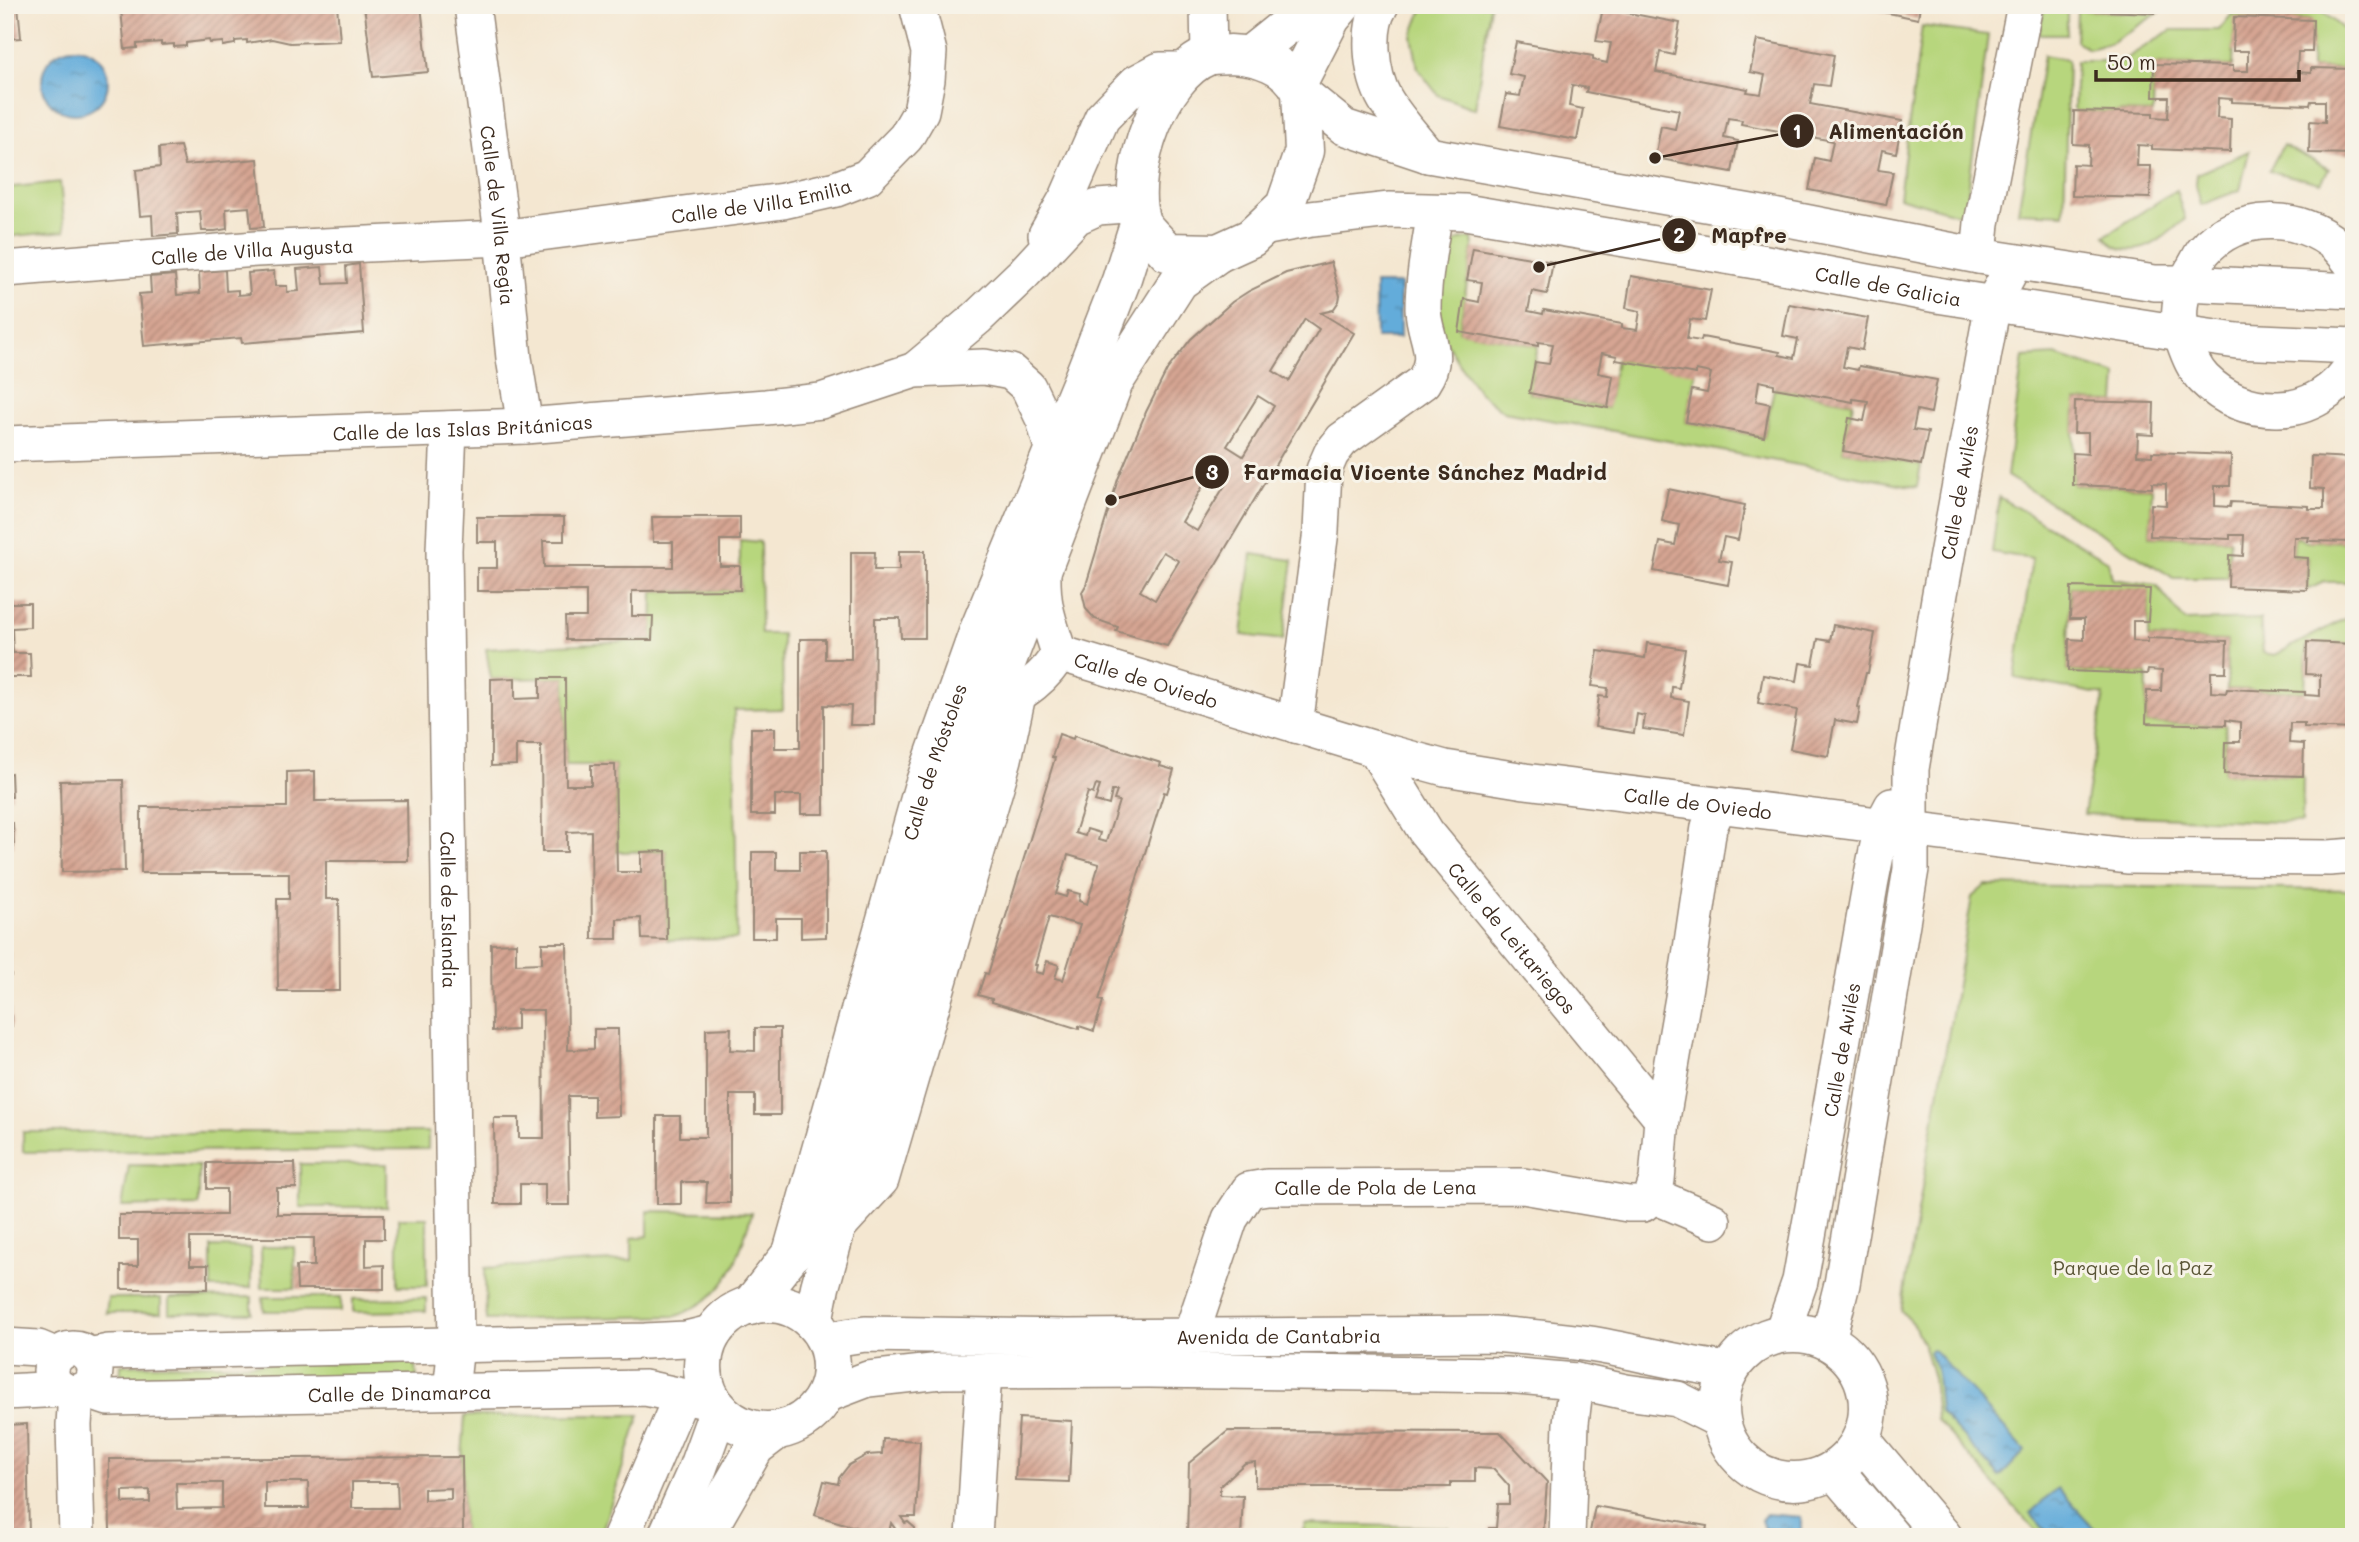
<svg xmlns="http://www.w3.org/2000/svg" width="2359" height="1542" viewBox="0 0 2359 1542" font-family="Mali,sans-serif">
	<defs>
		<pattern id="water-ripples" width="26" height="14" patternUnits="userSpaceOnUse" patternTransform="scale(1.75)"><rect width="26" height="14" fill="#63acda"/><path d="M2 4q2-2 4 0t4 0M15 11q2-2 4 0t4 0" fill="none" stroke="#538cb0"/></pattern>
		<pattern id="building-hatch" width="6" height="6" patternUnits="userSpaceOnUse" patternTransform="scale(1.75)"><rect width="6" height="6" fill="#d6a593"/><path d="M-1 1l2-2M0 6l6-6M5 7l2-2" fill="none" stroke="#af8777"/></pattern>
	</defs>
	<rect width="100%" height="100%" fill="#f7f3e8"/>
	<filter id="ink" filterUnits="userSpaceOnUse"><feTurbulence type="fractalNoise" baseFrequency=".0143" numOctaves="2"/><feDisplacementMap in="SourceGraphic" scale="14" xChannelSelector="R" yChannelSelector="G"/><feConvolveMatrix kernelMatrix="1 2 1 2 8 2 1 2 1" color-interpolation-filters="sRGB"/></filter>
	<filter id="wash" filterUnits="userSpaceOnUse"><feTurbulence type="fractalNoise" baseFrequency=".00686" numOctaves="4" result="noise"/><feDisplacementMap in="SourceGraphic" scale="28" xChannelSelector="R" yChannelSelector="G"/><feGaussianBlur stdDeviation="1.57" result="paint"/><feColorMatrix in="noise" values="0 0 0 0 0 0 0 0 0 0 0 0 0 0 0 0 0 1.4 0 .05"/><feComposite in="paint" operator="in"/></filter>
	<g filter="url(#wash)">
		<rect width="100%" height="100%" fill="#f4e7d1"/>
		<g fill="#b7d67d" stroke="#79804e" stroke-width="2">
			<polygon points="1424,5 1490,5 1475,109 1438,95 1418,69 1412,36"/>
			<polygon points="2045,5 2067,5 2067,34 2039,34"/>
			<polygon points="2155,5 2171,5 2110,43 2089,49 2076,41 2077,10 2155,13"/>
			<polygon points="2248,5 2314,5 2348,33 2354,33 2354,69 2311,68 2312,20 2235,17 2233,66 2154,64 2153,113 2074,111 2076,61 2122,61 2171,30 2219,30 2232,14"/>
			<polygon points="1922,26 1988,35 1965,216 1899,197"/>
			<polygon points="2044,55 2068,60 2064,214 2018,212"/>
			<polygon points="2283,145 2329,169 2321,183 2269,171"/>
			<polygon points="2249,151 2240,190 2201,205 2196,185 2197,174"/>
			<polygon points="60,182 65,231 5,237 5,188"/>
			<path d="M2176 190 2185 219C2167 235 2144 258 2117 247 2113 246 2108 239 2105 236Z"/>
			<polygon points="1472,238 1473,248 1459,331 1538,346 1529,393 1607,408 1616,360 1696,370 1686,422 1764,437 1774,388 1853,402 1843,451 1921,465 1917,487 1625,433 1504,412 1479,392 1457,361 1440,331 1438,309 1443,252 1459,240"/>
			<polygon points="2055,355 2117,375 2115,402 2075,401 2073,485 2152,488 2150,536 2230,539 2228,578 2174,578 2007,476 2023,357"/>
			<polygon points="1999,497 2108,561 2112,579 2156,585 2185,621 2260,619 2263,653 2275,655 2354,614 2354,644 2307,643 2305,692 2227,689 2227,641 2148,638 2149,590 2071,587 2068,671 2147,674 2146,723 2226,725 2224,773 2303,776 2302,823 2084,814 2104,695 2015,678 2032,559 1992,552"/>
			<polygon points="2294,537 2308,541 2354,542 2354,582 2324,582 2307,590 2308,558 2293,557"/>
			<polygon points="740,540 760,542 761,634 782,634 783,709 734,710 737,939 667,940 666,851 617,852 615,765 566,765 565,678 491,679 486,649 652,640 653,591 740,590"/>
			<polygon points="1252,554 1293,560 1283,640 1242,635"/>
			<polygon points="1986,885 2354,890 2354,1537 2041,1537 1937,1420 1933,1378 1924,1347 1915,1327 1901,1310 1972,897"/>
			<polygon points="23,1132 428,1132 428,1149 23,1152"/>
			<rect x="300" y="1164" width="87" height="43"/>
			<polygon points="129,1165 199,1166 199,1205 122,1207"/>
			<path d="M648 1211 752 1213C735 1265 731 1294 677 1316L486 1320 485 1268 632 1260V1238L648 1236Z"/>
			<rect x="398" y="1218" width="29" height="68"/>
			<polygon points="211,1247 251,1248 251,1288 211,1288"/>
			<polygon points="261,1247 294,1247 295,1288 262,1288"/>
			<polygon points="252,1297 252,1313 169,1313 169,1298"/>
			<polygon points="263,1297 341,1297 341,1311 264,1311"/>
			<polygon points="108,1298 161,1298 161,1313 106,1313"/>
			<polygon points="426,1298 426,1311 353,1312 353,1299"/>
			<polygon points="416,1362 417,1381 120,1384 121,1365"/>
			<polygon points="640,1415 600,1537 465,1537 463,1531 462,1457 465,1416"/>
			<polygon points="1305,1524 1448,1527 1447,1537 1301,1537"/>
			<polygon points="405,1531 405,1537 199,1537 199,1532"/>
		</g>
		<g fill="url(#water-ripples)" stroke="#4f6b7c" stroke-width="2">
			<circle cx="75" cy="81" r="33"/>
			<polygon points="1375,284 1400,284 1400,338 1376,338"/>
			<polygon points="1932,1350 1935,1351 2025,1451 2000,1477 1940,1412 1937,1373 1929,1352"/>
			<polygon points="2058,1488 2102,1537 2051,1537 2030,1513"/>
			<polygon points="1766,1514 1801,1517 1801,1532 1764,1529 1761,1520"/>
		</g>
		<g id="blocks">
			<g fill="url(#building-hatch)" fill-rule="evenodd">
				<polygon points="5,5 18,5 21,38 5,39"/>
				<polygon points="134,5 143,5 143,8 146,8 149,5 171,5 171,8 183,7 183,5 337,5 340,41 290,43 272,39 247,43 247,40 235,41 235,44 223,46 223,42 210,43 209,40 186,43 186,46 174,47 174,44 161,45 161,42 137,44 137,48 125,49 121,10 134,9"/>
				<polygon points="364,5 421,5 428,72 373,77"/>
				<polygon points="1849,5 1920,5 1918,19"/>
				<polygon points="2077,5 2155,5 2155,13 2077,10"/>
				<polygon points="1603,8 1680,23 1674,55 1660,52 1656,72 1748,89 1747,92 1761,94 1765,75 1750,72 1757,40 1834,55 1829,86 1814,84 1810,104 1902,121 1896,153 1882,150 1878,170 1893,172 1886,205 1809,190 1815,158 1829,161 1833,141 1741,124 1742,120 1728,118 1724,138 1738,141 1732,172 1655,158 1661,126 1675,129 1679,110 1586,92 1587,88 1572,85 1569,106 1583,109 1577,140 1500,126 1506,94 1520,96 1524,77 1509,74 1516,42 1593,56 1593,60 1607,63 1611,43 1596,41"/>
				<polygon points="2234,17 2313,20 2312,52 2298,52 2297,72 2311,73 2311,68 2354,69 2354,154 2309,153 2310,121 2325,122 2325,101 2311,101 2310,105 2232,102 2232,99 2218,98 2217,118 2231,119 2230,152 2152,149 2152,146 2138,145 2137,166 2151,166 2150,198 2072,196 2073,164 2088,165 2089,145 2073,144 2074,111 2153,113 2153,117 2168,118 2169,97 2153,97 2154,64 2233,66 2233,71 2248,71 2248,51 2233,51"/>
				<polygon points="180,146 185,165 258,159 264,227 251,228 249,207 226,209 227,229 215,231 202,231 200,211 177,213 178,234 153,236 152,215 140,216 136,170 160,167 159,148"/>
				<polygon points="1473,248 1553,262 1547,294 1532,291 1528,311 1543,314 1544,310 1622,324 1622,328 1637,330 1640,311 1626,308 1631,276 1711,290 1705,321 1690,319 1687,339 1701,341 1702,337 1780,352 1779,355 1794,358 1798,339 1783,336 1789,304 1868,318 1862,350 1847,347 1843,367 1858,370 1859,366 1937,380 1931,413 1917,410 1913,430 1928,432 1921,465 1843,451 1849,418 1864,421 1868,401 1853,399 1853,402 1774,388 1774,384 1759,381 1756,401 1770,404 1764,437 1686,422 1692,390 1707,393 1711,373 1696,370 1696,374 1616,360 1617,356 1602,353 1598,373 1613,376 1608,408 1529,393 1535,362 1549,364 1553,344 1538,342 1538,346 1459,332 1464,299 1479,302 1482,282 1467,280"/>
				<path d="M1331 262 1340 296 1339 301 1333 310 1321 313 1354 333 1167 646 1116 631 1118 627 1095 619 1086 609 1082 592 1086 585 1118 479 1146 412 1167 370 1191 339 1232 302 1249 291 1286 273ZM1305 319 1319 329 1289 381 1273 371ZM1258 396 1274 406 1243 456 1227 446ZM1211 472 1227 482 1197 531 1182 522ZM1163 552 1179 561 1155 600 1140 591Z"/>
				<polygon points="359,264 364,333 266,341 242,343 241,338 144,346 139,294 151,293 150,277 175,275 177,295 200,293 199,272 225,270 226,291 238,290 238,295 250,294 248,273 274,271 275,286 287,286 287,292 299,291 297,269 322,267 324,284 347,283 346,266"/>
				<polygon points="2075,401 2154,403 2153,435 2138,434 2137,455 2152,456 2152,452 2231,455 2230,486 2215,486 2215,506 2230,507 2231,502 2309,506 2309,509 2324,509 2324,489 2310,488 2311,456 2354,458 2354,542 2308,541 2309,537 2294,537 2293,557 2308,558 2307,590 2228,587 2229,555 2243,556 2244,535 2230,535 2230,539 2150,536 2151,504 2166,505 2166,484 2152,483 2152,488 2073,485 2073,453 2088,454 2088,433 2074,433"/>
				<polygon points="1668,489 1745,505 1738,540 1724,537 1719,560 1732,562 1728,585 1654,571 1660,542 1675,545 1679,525 1662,521"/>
				<polygon points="477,517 564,517 564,541 543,541 544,567 673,567 673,542 653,542 652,517 740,517 740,540 720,540 720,566 740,566 740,590 632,591 632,616 653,616 652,640 566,640 565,617 586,617 586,591 477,591 477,568 497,568 497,542 477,542"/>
				<polygon points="899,551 925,551 925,638 901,638 900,618 875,618 874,725 850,725 851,706 824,705 824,814 801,814 801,795 775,795 775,815 751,815 751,728 775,728 775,748 800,748 800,639 825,639 825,659 851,659 851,552 875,552 874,570 899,570"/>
				<polygon points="2071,587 2150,589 2148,621 2133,621 2133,641 2148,642 2148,638 2227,641 2226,672 2211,672 2211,692 2226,693 2227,689 2305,692 2305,695 2320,696 2320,675 2306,674 2307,642 2354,644 2354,729 2304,727 2304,723 2290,723 2289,743 2304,744 2303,776 2224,774 2225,742 2240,742 2240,722 2226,720 2226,725 2146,723 2147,691 2161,691 2162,671 2148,670 2147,674 2068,671 2069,639 2084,640 2084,619 2070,619"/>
				<polygon points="5,603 30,603 30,627 12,628 13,653 30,653 31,677 5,677"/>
				<polygon points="1833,625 1875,633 1868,673 1866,673 1858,707 1860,708 1857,724 1835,720 1828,756 1790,749 1797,710 1758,703 1763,675 1797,681 1800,663 1813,665 1818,639 1830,641"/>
				<polygon points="1647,643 1685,649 1679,688 1672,687 1671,698 1689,701 1684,735 1643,729 1645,716 1637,714 1634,733 1595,727 1599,696 1607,697 1608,688 1592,686 1598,651 1645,658"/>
				<polygon points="515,678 515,699 540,698 540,678 565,678 566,785 591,785 591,765 615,765 617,872 641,872 641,852 666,851 667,940 642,939 641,918 617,919 617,939 592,939 591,831 567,832 567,852 542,852 541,745 516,745 516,765 491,766 491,679"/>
				<path d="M1059 734 1073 739 1074 736 1161 763 1160 766 1174 770 1167 793 1164 792 1099 1000 1103 1001 1094 1031 1079 1026V1029L992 1002V999L978 995 985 973 988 974 1055 758 1052 757ZM1096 785 1100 786 1095 801 1109 805 1112 791H1117L1114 800 1119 801 1106 842 1098 840 1100 833 1087 829 1085 836 1075 833 1088 792 1093 794ZM1068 855 1099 864 1087 904 1079 901 1080 894 1068 891 1066 897 1056 894ZM1049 917 1080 925 1063 980 1055 978 1059 965 1047 961 1043 974 1035 972 1037 965H1035Z"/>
				<polygon points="315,771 315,801 407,800 408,861 326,861 326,899 339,899 340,991 278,991 277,899 289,899 289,873 141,873 141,807 287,807 287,772"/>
				<polygon points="11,773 12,797 5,797 5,774"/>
				<polygon points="123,780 125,871 62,872 60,781"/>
				<polygon points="5,823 13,823 14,847 5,847"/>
				<polygon points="800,851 826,851 826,937 801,938 801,918 776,918 776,938 752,938 752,852 776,852 776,870 800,870"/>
				<polygon points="516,943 516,964 542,963 542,943 567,943 568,1050 594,1049 594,1029 618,1029 619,1116 594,1117 594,1096 568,1096 570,1205 545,1205 545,1184 520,1184 520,1204 495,1204 494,1118 519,1118 519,1138 544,1138 543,1010 517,1010 517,1030 492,1031 491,944"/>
				<rect x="5" y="953" width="6" height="23"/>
				<polygon points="10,1003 12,1026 5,1026 5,1004"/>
				<polygon points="731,1028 730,1050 755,1051 755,1028 780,1028 780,1115 755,1115 755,1095 730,1095 730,1203 706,1203 707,1182 681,1182 681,1204 657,1204 657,1116 680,1116 680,1137 706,1137 706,1029"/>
				<polygon points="207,1163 295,1163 296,1188 277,1188 277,1214 384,1214 384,1239 366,1239 366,1266 384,1265 384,1289 297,1289 296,1266 314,1266 314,1238 190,1238 190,1265 208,1265 208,1289 121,1289 121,1266 138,1266 138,1240 119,1240 119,1215 226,1215 226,1189 207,1189"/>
				<polygon points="1019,1418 1072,1421 1069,1482 1015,1480"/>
				<polygon points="27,1424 29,1537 5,1537 5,1425"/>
				<polygon points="1228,1431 1500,1432 1547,1482 1543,1537 1489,1537 1489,1528 1496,1528 1498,1504 1509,1504 1509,1486 1494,1469 1475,1468 1475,1482 1451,1482 1451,1487 1255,1487 1255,1462 1245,1463 1220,1486 1220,1495 1243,1496 1241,1537 1187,1537 1189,1463"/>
				<polygon points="883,1439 920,1441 916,1517 901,1517 905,1523 908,1522 915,1528 914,1537 897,1537 896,1530 891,1523 888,1537 815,1515 824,1481 838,1484 839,1478 849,1465 867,1455 882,1454"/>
				<path d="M462 1457 463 1531 110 1533 109 1459ZM265 1482H308L309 1508H265ZM352 1482H397L398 1508H352ZM176 1483H222V1508L177 1509ZM451 1488V1499L424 1500V1489ZM150 1490V1502L123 1503V1491Z"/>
				<polygon points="1595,1506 1707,1526 1705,1537 1589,1537"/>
			</g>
		</g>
	</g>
	<g filter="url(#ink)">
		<use href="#blocks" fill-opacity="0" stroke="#988878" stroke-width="2"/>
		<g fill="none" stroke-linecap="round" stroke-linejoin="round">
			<defs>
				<g id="minor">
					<path id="s1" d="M472 5 500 218 514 358 525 426"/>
					<polyline points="1208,5 1209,55"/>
					<path d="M1381 5C1366 28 1371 75 1385 99 1397 119 1414 137 1428 155"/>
					<polyline points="1301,92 1344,127 1428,155 1768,215 1979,256 2155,283 2185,283 2354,291"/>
					<path id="s2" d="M1262 228 1311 219 1390 210 1465 212 1761 262 1937 295 2181 333 2237 341 2354 346"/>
					<polyline points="1046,235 1067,198 1102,118 1136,83 1160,70 1187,70"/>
					<polyline points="1979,256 1982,223 2025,5"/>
					<path d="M2354 267C2349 260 2343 252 2337 246 2300 213 2237 212 2203 252 2199 258 2196 265 2192 271 2179 292 2176 318 2184 342 2189 356 2194 369 2204 379 2224 399 2247 409 2276 409 2307 410 2339 390 2354 362"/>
					<path id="s3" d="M5 269 256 249 502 238 783 201 836 189 867 177 906 137 921 111 927 80 929 52 917 5"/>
					<polyline points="915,370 977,318 1023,274 1076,217 1098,207 1138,204"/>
					<path id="s4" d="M449 429 444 550 456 1345 451 1391"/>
					<path id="s5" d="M5 444 525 426 766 407 821 401 915 370 984 367 1011 372 1028 387 1044 420 1053 451"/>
					<path id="s6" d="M1059 653 1375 749 1445 768 1525 781 2127 856 2329 858 2354 856"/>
					<path d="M999 706C1023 692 1046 678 1059 653 1048 618 1042 607 1043 569"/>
					<path d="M1295 725 1321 531 1324 470 1331 454 1342 440 1423 382C1442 354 1424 338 1423 309 1423 277 1430 243 1435 212"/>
					<path id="s7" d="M1375 749 1426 832 1662 1119"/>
					<polyline points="1652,1195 1713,1221"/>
					<polyline points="836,1229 881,1180 1004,759 1018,695"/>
					<path id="s8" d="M1782 1333 1800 1281 1871 880 1882 825 1892 806"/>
					<path id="s9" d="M1191 1335 1230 1219 1249 1190 1267 1187 1523 1186 1628 1204H1643L1652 1195 1657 1180 1662 1119 1689 963 1709 827 1718 807"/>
					<path id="s10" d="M826 1340 865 1334 1068 1337 1494 1334C1530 1337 1566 1340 1602 1346 1645 1354 1686 1365 1729 1370"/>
					<path id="s11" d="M1828 1340 1842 1284 1911 869V769L1939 599 1993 303 2015 262"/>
					<polyline points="5,1346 38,1348 57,1356"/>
					<circle cx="73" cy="1371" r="22"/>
					<polyline points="89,1356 109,1352 645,1341 686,1339 715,1332"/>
					<path id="s12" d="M84 1390 108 1398 645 1388 715 1403"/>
					<polyline points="5,1392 62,1389"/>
					<polyline points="76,1392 74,1425 77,1537"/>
					<polyline points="826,1395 868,1379 941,1371 1149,1370 1506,1375 1576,1381 1626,1392 1677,1399 1721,1421"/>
					<polyline points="621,1537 681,1397"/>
					<polyline points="974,1537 984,1371"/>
					<polyline points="1567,1537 1571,1423 1576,1381"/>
				</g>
				<g id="major">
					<path d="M1230 54C1257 55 1289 64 1301 92L1304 151 1285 206 1251 238 1218 253 1167 252C1160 243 1143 230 1140 219 1126 172 1160 74 1208 56 1214 54 1223 55 1230 54Z"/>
					<polyline points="1250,55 1291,22 1304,5"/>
					<polyline points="1297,84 1331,18 1342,5"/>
					<circle cx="767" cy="1367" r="64"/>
					<path id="s13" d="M750 1306 792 1253 923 788 979 630 1084 376 1121 281 1140 221"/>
					<polyline points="813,1322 820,1287 958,789 1015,640 1114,382 1179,281 1218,253"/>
					<circle cx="1794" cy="1407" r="74"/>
					<polyline points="1861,1440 1943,1537"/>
					<polyline points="1834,1470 1891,1537"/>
					<polyline points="667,1537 697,1470 719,1409"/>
					<polyline points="703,1537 755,1447 776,1431"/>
				</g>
			</defs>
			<use href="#minor" stroke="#988878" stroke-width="38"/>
			<use href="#major" stroke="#988878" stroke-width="41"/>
			<use href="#minor" stroke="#fff" stroke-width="35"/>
			<use href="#major" stroke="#fff" stroke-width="38"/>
		</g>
	</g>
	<g text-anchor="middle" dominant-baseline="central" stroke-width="6" stroke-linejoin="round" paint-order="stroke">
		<g font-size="19" fill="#3b2a1e" stroke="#f7f3e8">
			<text stroke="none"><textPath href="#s3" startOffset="760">Calle de Villa Emilia</textPath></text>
			<text stroke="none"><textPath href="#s1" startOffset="212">Calle de Villa Regia</textPath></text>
			<text stroke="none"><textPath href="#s3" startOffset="248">Calle de Villa Augusta</textPath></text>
			<text stroke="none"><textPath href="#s2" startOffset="634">Calle de Galicia</textPath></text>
			<text stroke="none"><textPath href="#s5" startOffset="458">Calle de las Islas Británicas</textPath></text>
			<text stroke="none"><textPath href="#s11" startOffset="859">Calle de Avilés</textPath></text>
			<text stroke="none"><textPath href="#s6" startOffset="91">Calle de Oviedo</textPath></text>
			<text stroke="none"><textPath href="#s13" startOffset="579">Calle de Móstoles</textPath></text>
			<text stroke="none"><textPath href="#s6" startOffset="658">Calle de Oviedo</textPath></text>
			<text stroke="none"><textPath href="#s4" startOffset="481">Calle de Islandia</textPath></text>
			<text stroke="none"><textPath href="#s7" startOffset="234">Calle de Leitariegos</textPath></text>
			<text stroke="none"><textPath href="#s8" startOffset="290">Calle de Avilés</textPath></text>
			<text stroke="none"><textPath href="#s9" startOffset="284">Calle de Pola de Lena</textPath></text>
			<text stroke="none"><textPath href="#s10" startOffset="453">Avenida de Cantabria</textPath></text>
			<text stroke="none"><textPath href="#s12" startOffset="317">Calle de Dinamarca</textPath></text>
		</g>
		<g font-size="19" fill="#5a5536" stroke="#f7f3e8">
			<text x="2133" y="1267">Parque de la Paz</text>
		</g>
	</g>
	<path fill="none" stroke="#3b2a1e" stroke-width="2.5" d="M1655 158L1797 131M1539 267L1679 235M1111 500L1212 472"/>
	<g fill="#3b2a1e" stroke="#f7f3e8" stroke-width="2.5">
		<circle cx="1655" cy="158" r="7"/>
		<circle cx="1539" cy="267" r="7"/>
		<circle cx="1111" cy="500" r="7"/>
		<circle cx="1797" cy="131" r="18"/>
		<circle cx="1679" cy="235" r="18"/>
		<circle cx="1212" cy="472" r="18"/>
	</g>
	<g font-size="21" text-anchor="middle" font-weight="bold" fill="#fff">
		<text x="1797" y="139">1</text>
		<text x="1679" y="243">2</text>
		<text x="1212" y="480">3</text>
	</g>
	<g font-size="21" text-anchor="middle" font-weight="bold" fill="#3b2a1e" stroke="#f7f3e8" stroke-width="6" stroke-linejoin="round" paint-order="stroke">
		<text x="1896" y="139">Alimentación</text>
		<text x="1749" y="243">Mapfre</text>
		<text x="1425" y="480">Farmacia Vicente Sánchez Madrid</text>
	</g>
	<rect width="2359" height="1542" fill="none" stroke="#f7f3e8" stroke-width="28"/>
	<path d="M2096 70v10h203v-10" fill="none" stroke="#3b2a1e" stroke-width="3.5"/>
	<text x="2107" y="70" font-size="21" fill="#3b2a1e" stroke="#f7f3e8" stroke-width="5" paint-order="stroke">50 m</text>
</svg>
